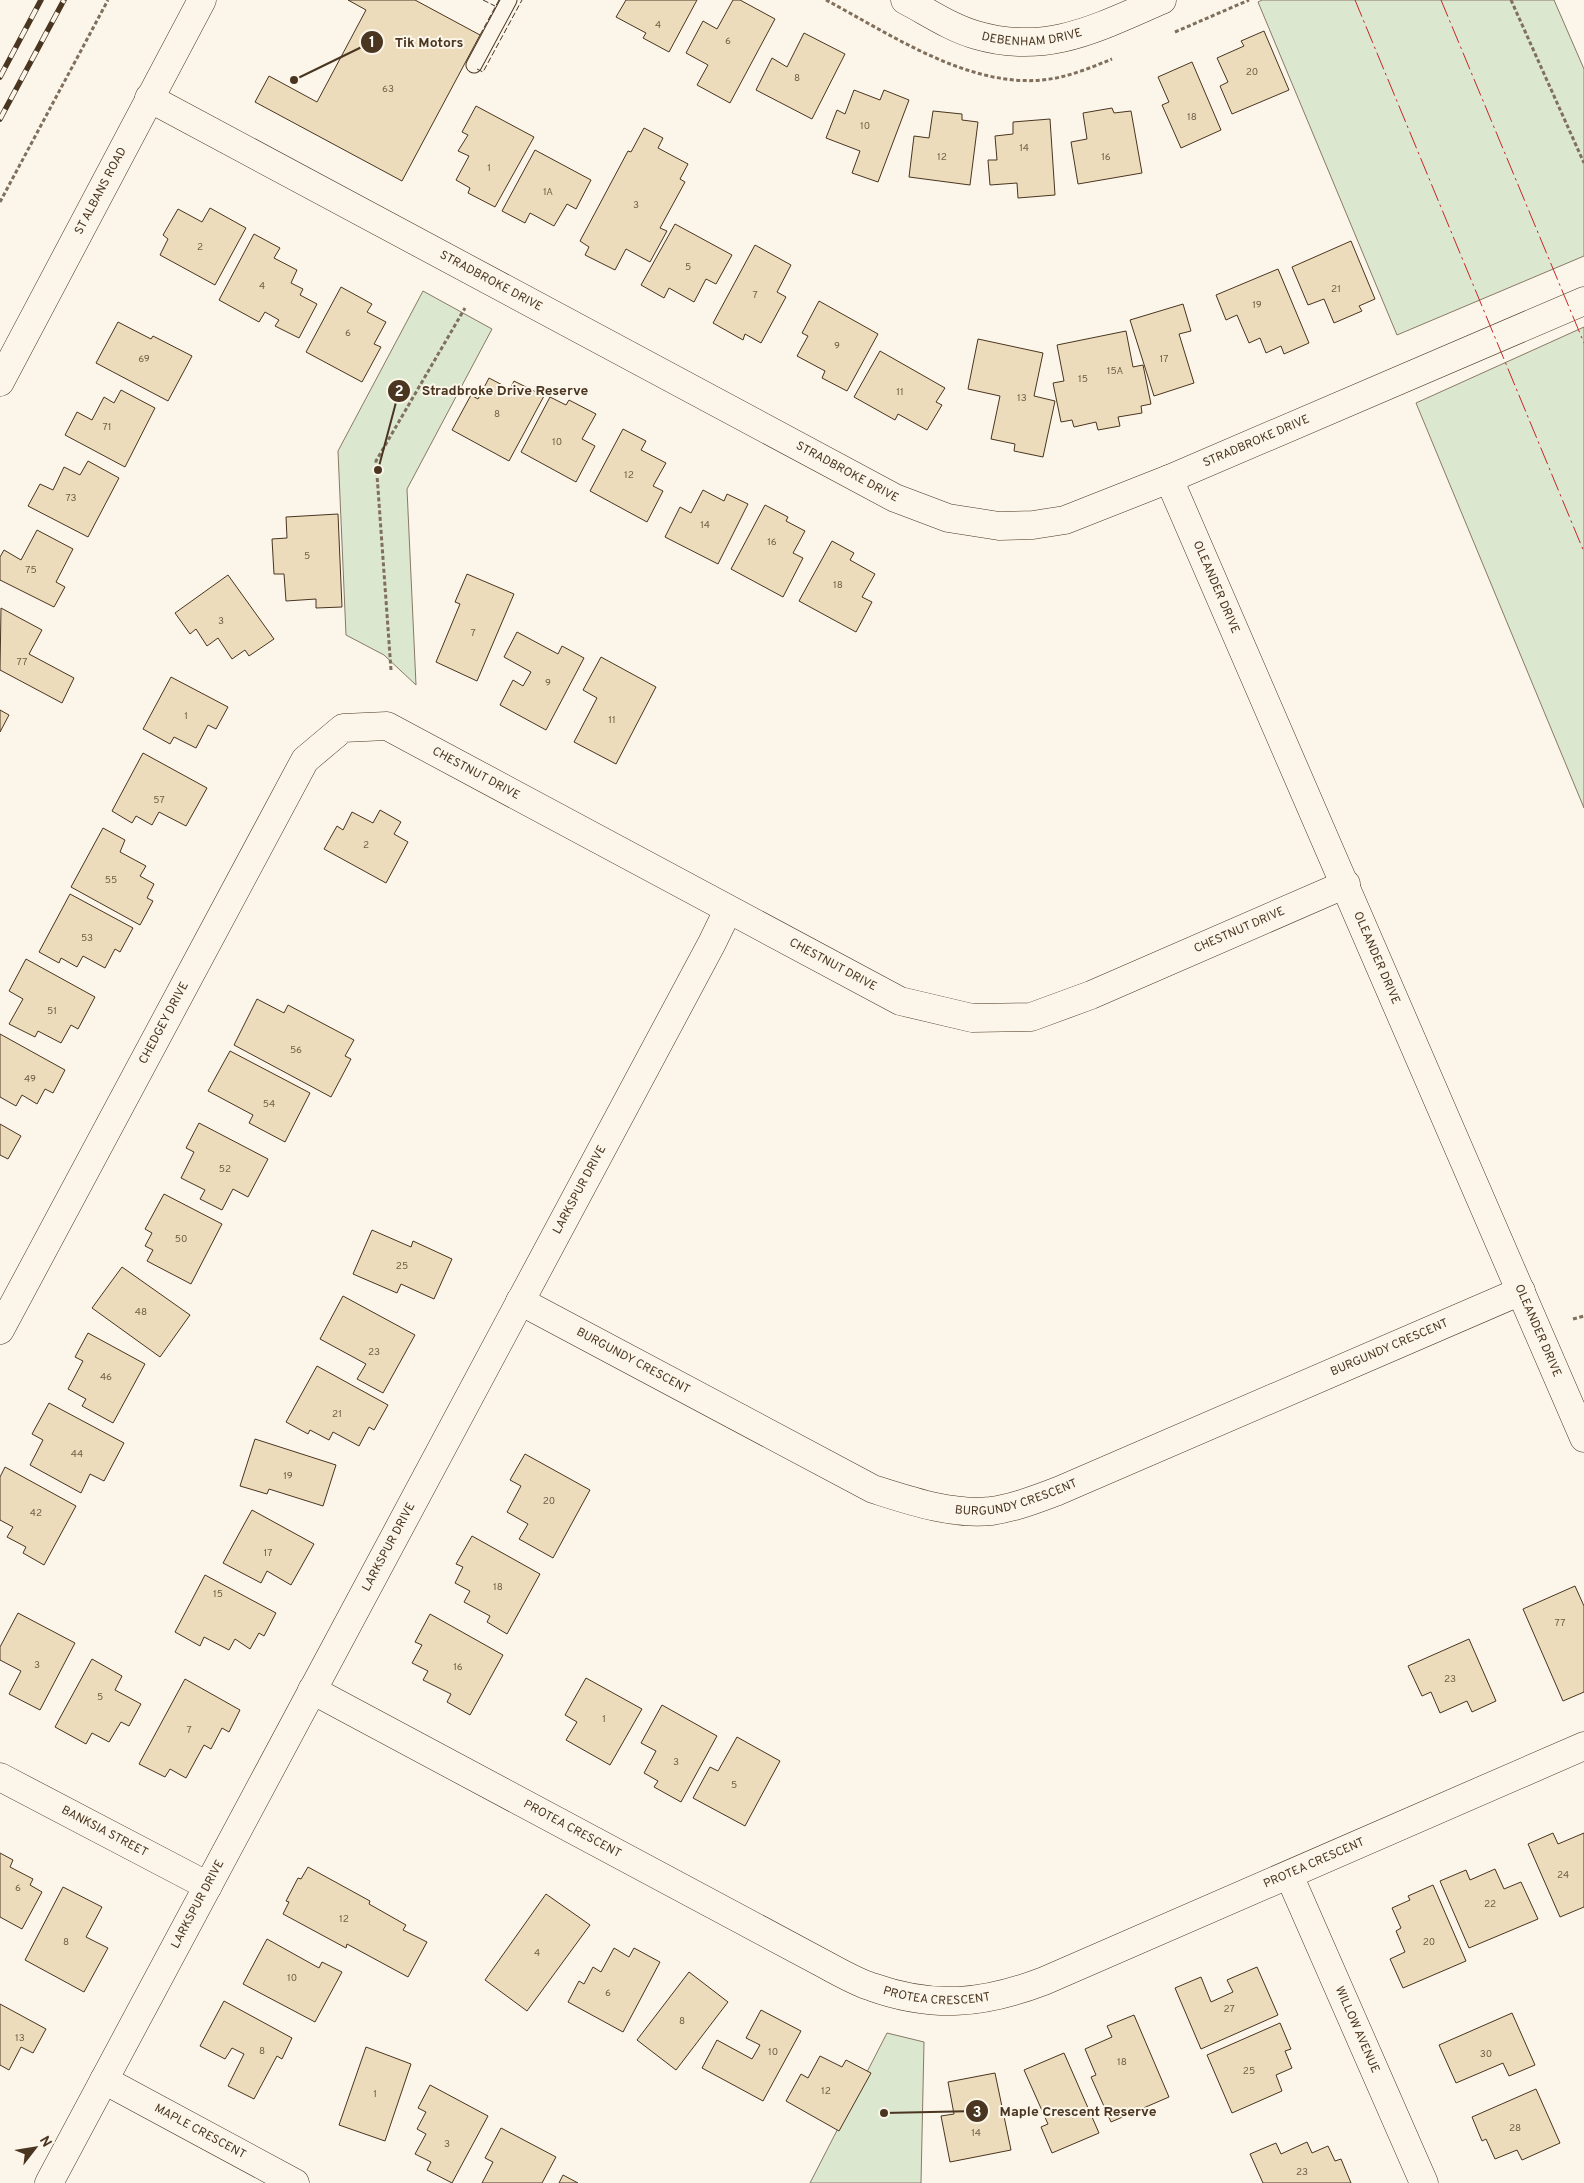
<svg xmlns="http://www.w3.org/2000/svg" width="1584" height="2183" viewBox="0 0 1584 2183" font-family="Overpass,sans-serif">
	<rect width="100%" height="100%" fill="#fbf6e9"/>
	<g fill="#dce7d0" stroke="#887966">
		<polygon points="1262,0 1554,0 1584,69 1584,256 1397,335 1258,2"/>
		<polygon points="423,291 492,329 407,489 416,685 384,655 346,635 338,451"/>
		<polygon points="1584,327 1584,808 1416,403"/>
		<polygon points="887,2033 924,2042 921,2183 810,2183"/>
	</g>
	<g fill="#ecdcbc" stroke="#4a3520">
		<polygon points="348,0 415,0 480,35 402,181 255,102 269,76 317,102 366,10"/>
		<polygon points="626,0 697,0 669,52 643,38 646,33 616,17"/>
		<polygon points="733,0 740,0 775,19 730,103 697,85 708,65 686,53 703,21 717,29"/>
		<polygon points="1264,31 1289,90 1232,114 1220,86 1228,82 1217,58 1244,46 1241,41"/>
		<polygon points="804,33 845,54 812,119 756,90 772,58 787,67"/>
		<polygon points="1192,62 1221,130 1181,148 1162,105 1169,102 1158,77"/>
		<polygon points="854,90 880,100 884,90 909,100 878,182 852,173 860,151 826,138 837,110 845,114"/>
		<polygon points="476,106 534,137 495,207 468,193 470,188 456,180 469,156 458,151 468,135 462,132"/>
		<polygon points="1112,108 1114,113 1131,111 1142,173 1078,184 1071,142 1087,139 1083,113"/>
		<polygon points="933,111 962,114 962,120 978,122 970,185 909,177 914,136 929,138"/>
		<polygon points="1050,119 1055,195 1018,198 1017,183 990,185 988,160 997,160 995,136 1013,134 1013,122"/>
		<polygon points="644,128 663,138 658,148 688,164 680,179 685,182 660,228 667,231 650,262 626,249 615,270 585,255 589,247 580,241 628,151 631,152"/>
		<polygon points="535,150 591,180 576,209 567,204 554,226 530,213 525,223 502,211"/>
		<polygon points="210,208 246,228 215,285 160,255 168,239 163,235 178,209 202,222"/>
		<polygon points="675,224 732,255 716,284 706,279 694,302 669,288 664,298 641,285"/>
		<polygon points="254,234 280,248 274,258 297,270 291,283 303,289 300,295 317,304 299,338 275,326 279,320 265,312 259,322 219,300"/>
		<polygon points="1351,241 1375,299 1359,306 1362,311 1334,323 1324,299 1308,305 1292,267"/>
		<polygon points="755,245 791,265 777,292 786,297 761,343 745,334 743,340 713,323"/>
		<polygon points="1278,269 1309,343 1284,354 1281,346 1266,353 1260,338 1249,343 1237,315 1226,320 1216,295"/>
		<polygon points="341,287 372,304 367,312 386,322 374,344 381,347 362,382 306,352"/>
		<polygon points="819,301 878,334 847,391 822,378 825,371 797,356 808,336 802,333"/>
		<polygon points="1183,304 1191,331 1179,334 1194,383 1154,396 1130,320"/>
		<polygon points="118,322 151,339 153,336 192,356 168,401 96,363"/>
		<polygon points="1126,331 1133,367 1143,365 1151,404 1141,406 1142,413 1118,417 1120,426 1098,430 1096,422 1074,427 1072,420 1061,422 1053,383 1064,381 1057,345"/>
		<polygon points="978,339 1043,353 1034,396 1055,401 1043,457 1014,451 1015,444 991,439 1000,396 968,389"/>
		<polygon points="880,351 945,388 936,402 942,405 927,430 898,414 895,420 854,397"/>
		<polygon points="489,378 510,389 514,381 544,396 509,461 452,430 471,395 478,399"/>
		<polygon points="121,390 155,408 125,467 65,435 77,412 92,420 104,397 114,403"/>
		<polygon points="550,397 566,405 569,400 596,414 582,439 595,446 576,482 521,452"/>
		<polygon points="623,429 646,441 641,450 666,463 653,486 663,491 647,522 590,491"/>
		<polygon points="88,461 119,478 88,537 28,506 40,484 53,490 64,467 80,475"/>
		<polygon points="703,490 724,501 727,494 748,504 718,564 665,537 680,507 691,513"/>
		<polygon points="765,505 788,517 786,521 805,531 793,553 803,558 783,597 731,569"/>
		<polygon points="338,514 342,607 316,608 316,599 286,601 284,574 274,574 272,539 287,538 286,517"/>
		<polygon points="37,530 73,549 56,582 65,587 54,607 0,580 0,557 4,550 21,560"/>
		<polygon points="832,541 854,553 850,560 875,574 862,597 872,602 856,632 799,601"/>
		<polygon points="467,574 514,594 477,681 436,662 460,604 455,602"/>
		<polygon points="228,575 274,639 249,656 245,650 232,659 218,638 207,646 196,629 190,634 175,613"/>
		<polygon points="1,608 42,630 29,654 74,678 62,703 0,670"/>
		<polygon points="517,632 558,654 562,646 584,658 546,730 500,705 513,680 523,686 531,672 504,657"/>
		<polygon points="601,657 656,687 616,764 574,742 597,698 583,690"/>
		<polygon points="171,677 228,707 216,729 208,725 196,748 174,737 170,744 143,729"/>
		<polygon points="0,710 9,715 0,732"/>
		<polygon points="143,753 207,788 186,826 159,812 152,825 136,816 132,823 112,811"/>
		<polygon points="380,810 401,822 394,834 408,842 386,883 324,849 337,826 343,830 352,812 373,823"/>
		<polygon points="103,828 125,840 120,852 146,866 140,876 154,884 147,898 153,901 140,925 71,887"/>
		<polygon points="70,894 133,928 120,952 115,949 105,968 83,956 77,967 61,958 59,963 39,952"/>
		<polygon points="26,959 95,997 78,1029 71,1025 61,1043 38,1031 35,1037 9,1024 23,999 9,991"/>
		<polygon points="257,999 284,1013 288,1005 354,1040 345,1056 351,1059 331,1097 234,1045"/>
		<polygon points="0,1034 65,1070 53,1093 45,1089 37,1104 22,1095 16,1106 0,1097"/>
		<polygon points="230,1051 310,1093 285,1142 249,1123 253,1115 208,1091"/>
		<polygon points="199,1123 268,1159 248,1197 233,1189 222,1210 200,1199 205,1190 181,1178 194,1152 186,1148"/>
		<polygon points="0,1124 21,1136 8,1159 0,1155"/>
		<polygon points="164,1194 222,1224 191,1284 147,1261 153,1250 145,1246 152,1233 145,1229"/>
		<polygon points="372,1230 411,1247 413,1241 452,1259 434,1299 401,1284 397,1293 353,1274"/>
		<polygon points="122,1267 190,1315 160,1357 92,1308"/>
		<polygon points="343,1296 415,1335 383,1393 357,1379 366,1364 320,1339"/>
		<polygon points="88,1333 145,1364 113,1423 82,1406 86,1399 68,1389 83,1361 75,1357"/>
		<polygon points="317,1366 388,1405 374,1430 369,1427 359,1446 333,1432 329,1440 310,1430 308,1434 286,1422"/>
		<polygon points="49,1403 124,1443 104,1481 90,1474 81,1493 30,1465 43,1440 32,1434"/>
		<polygon points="255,1439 336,1465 323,1506 269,1489 267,1494 240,1486"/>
		<polygon points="525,1454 590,1490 553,1558 519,1539 528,1524 507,1512 521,1486 510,1480"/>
		<polygon points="5,1467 76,1506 44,1565 23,1553 26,1547 7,1537 13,1527 0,1520 0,1477"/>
		<polygon points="252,1510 314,1544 291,1585 267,1571 261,1583 223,1563"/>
		<polygon points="472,1536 540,1574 507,1634 487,1622 490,1616 464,1602 470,1591 455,1583 463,1567 456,1564"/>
		<polygon points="205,1575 276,1613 264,1636 259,1633 250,1649 235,1639 229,1650 204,1637 200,1646 175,1632"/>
		<polygon points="1575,1586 1584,1606 1584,1692 1563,1701 1523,1609"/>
		<polygon points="18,1613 75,1643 40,1710 9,1694 21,1671 0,1660 0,1647"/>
		<polygon points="430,1614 503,1655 470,1715 447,1702 451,1694 423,1680 428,1671 412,1663 422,1645 415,1642"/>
		<polygon points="1469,1639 1496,1701 1472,1712 1467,1701 1440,1713 1431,1692 1422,1696 1408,1666"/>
		<polygon points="92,1659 122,1676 115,1690 141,1704 129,1726 121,1722 109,1742 92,1733 86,1744 55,1727"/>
		<polygon points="586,1678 642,1709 610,1765 566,1740 577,1722 565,1715"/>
		<polygon points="185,1679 240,1710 229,1732 222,1728 211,1749 204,1745 186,1778 170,1769 165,1777 139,1764"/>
		<polygon points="662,1705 717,1736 681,1802 654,1787 658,1781 644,1773 656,1751 641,1743"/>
		<polygon points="737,1737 780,1761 745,1826 693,1798 710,1767 718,1771"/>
		<polygon points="1553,1833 1558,1844 1584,1833 1584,1907 1560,1917 1528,1844"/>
		<polygon points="0,1853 13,1860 10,1867 33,1879 30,1885 42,1892 22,1929 0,1917"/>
		<polygon points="308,1867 370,1901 369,1904 406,1925 403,1930 427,1942 408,1977 347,1944 346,1948 283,1914 289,1902 286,1901 298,1878 301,1879"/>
		<polygon points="1495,1869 1504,1889 1521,1882 1538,1919 1469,1948 1440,1881 1466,1870 1470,1880"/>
		<polygon points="1433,1885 1466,1961 1403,1988 1390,1959 1405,1952 1396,1931 1401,1928 1392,1908 1410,1900 1408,1896"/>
		<polygon points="63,1887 102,1907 86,1937 108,1948 84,1992 25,1960"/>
		<polygon points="546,1894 590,1925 527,2011 485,1980"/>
		<polygon points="267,1939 319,1968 322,1962 342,1972 315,2022 243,1984"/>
		<polygon points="614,1948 629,1957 634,1948 660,1962 623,2032 568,2002 579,1981 584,1984 593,1967 601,1972"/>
		<polygon points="1257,1967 1278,2015 1201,2049 1175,1988 1201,1977 1211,2002 1233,1992 1227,1980"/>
		<polygon points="689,1972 728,2002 676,2070 637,2040"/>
		<polygon points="224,2001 292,2038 282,2059 277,2056 254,2099 228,2086 244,2054 232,2048 225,2059 200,2046"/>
		<polygon points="0,2004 46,2029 33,2053 21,2047 9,2070 0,2065"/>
		<polygon points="761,2010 801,2031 763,2101 702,2068 717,2040 752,2059 760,2045 746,2038"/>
		<polygon points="1512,2013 1535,2065 1509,2076 1503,2063 1456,2083 1439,2045"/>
		<polygon points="1134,2015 1169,2097 1111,2122 1091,2077 1096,2075 1085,2049 1112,2037 1107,2026"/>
		<polygon points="1280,2023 1291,2049 1285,2051 1292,2068 1276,2075 1282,2091 1232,2113 1207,2055"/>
		<polygon points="366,2047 411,2064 385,2141 339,2125"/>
		<polygon points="1064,2053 1099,2133 1052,2153 1041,2127 1048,2124 1024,2070"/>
		<polygon points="820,2056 842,2067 846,2060 871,2073 839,2131 786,2101 801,2074 808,2078"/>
		<polygon points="995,2073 1011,2150 950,2162 941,2116 954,2114 948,2082"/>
		<polygon points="430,2085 488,2116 452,2183 427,2170 431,2162 415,2154 426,2134 417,2129 426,2112 418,2108"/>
		<polygon points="1536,2089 1560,2143 1522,2160 1517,2150 1495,2159 1486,2139 1482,2141 1472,2117"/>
		<polygon points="501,2128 556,2157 542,2183 482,2183 493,2162 485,2158"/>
		<polygon points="1307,2142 1312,2153 1328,2146 1335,2161 1341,2159 1351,2183 1263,2183 1250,2154 1276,2143 1281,2154"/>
		<polygon points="563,2175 578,2183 559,2183"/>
	</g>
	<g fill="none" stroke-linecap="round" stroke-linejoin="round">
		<defs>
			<polyline id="service" points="474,65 509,0"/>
			<g id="minor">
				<path id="s1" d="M905 0C928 12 951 28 976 35 1047 56 1099 27 1162 0"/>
				<path id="s2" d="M149 98 895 498 948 518 999 526 1033 525 1065 520 1169 479 1584 301"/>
				<path id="s3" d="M1169 479 1584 1438"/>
				<path id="s4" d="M520 1301 873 1489C911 1501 951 1515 991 1511 1014 1508 1036 1499 1058 1491L1521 1291"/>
				<path id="s5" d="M0 1330 305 760 343 728 387 726 900 1001 972 1018 1031 1017 1091 995 1346 884"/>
				<path id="s6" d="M312 1690 824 1964C839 1972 856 1982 872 1987 934 2009 984 2004 1044 1981L1584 1746"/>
				<path id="s7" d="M0 1777 208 1886"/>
				<path id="s8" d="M1289 1875 1424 2183"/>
				<path id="s9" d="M104 2080 295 2183"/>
				<path id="s10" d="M49 2183 712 943 728 910"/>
			</g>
			<g id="secondary">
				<path id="s11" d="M0 382 202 0"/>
			</g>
		</defs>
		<use href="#service" stroke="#4a3520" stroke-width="17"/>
		<use href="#minor" stroke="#4a3520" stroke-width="29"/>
		<use href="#secondary" stroke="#4a3520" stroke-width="29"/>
		<g stroke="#7f6f5c" stroke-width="3" stroke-dasharray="4 2.5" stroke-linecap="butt">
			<path d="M826 0C890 34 967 87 1042 80 1066 78 1090 68 1112 59"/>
			<polyline points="1511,0 1584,163"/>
			<polyline points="1175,32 1249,0"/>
			<polyline points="0,202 108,0"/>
			<polyline points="391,670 376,461 465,308"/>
			<polyline points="1573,1319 1584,1316"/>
		</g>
		<use href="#service" stroke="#fbf6e9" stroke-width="15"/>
		<use href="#minor" stroke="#fbf6e9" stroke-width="28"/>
		<use href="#secondary" stroke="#fbf6e9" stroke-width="28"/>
		<defs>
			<g id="rail">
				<polyline points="0,77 41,0"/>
				<polyline points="0,119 64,0"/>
			</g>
		</defs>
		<use href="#rail" stroke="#4a3520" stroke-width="5.5"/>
		<use href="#rail" stroke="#fbf6e9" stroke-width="4" stroke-dasharray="11" stroke-linecap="butt"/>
		<g stroke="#4a3520" stroke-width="1" stroke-dasharray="6 2.5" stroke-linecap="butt">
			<polyline points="483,0 495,6"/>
			<polyline points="480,35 499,0"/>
			<polyline points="477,69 483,72 522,0"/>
		</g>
		<g stroke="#c62828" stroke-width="1" stroke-dasharray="18 4 2.5 4" stroke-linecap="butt">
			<polyline points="1355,0 1584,552"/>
			<polyline points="1441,0 1584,343"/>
		</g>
	</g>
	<g text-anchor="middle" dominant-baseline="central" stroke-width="4" stroke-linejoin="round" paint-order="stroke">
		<g font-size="10" fill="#725f47">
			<text x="658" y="25">4</text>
			<text x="728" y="41">6</text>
			<text x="1252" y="72">20</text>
			<text x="797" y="78">8</text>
			<text x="388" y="89">63</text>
			<text x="1192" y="117">18</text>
			<text x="865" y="126">10</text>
			<text x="1024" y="148">14</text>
			<text x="942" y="157">12</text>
			<text x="1106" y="157">16</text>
			<text x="489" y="168">1</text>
			<text x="548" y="192">1A</text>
			<text x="636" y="205">3</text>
			<text x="200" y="247">2</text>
			<text x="688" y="267">5</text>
			<text x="262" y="286">4</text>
			<text x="1336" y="289">21</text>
			<text x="755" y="295">7</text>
			<text x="1257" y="305">19</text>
			<text x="348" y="333">6</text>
			<text x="837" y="346">9</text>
			<text x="144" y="359">69</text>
			<text x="1164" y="359">17</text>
			<text x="1115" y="371">15A</text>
			<text x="1083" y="379">15</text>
			<text x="900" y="392">11</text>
			<text x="1022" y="398">13</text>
			<text x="497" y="414">8</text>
			<text x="107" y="427">71</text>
			<text x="557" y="442">10</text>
			<text x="629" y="475">12</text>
			<text x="71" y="498">73</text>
			<text x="705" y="525">14</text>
			<text x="772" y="542">16</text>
			<text x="307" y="556">5</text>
			<text x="31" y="570">75</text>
			<text x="838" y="585">18</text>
			<text x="221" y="621">3</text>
			<text x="473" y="633">7</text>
			<text x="22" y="662">77</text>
			<text x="548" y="683">9</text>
			<text x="186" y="716">1</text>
			<text x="612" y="720">11</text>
			<text x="159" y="800">57</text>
			<text x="366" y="845">2</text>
			<text x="111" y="880">55</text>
			<text x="87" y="938">53</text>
			<text x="52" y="1011">51</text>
			<text x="296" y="1050">56</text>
			<text x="30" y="1079">49</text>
			<text x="269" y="1104">54</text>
			<text x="225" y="1169">52</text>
			<text x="181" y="1239">50</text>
			<text x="402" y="1266">25</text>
			<text x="141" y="1312">48</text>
			<text x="374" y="1352">23</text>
			<text x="106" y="1377">46</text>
			<text x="337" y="1414">21</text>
			<text x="77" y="1454">44</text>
			<text x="288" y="1476">19</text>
			<text x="549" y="1501">20</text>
			<text x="36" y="1513">42</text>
			<text x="268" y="1553">17</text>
			<text x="498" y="1587">18</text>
			<text x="218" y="1594">15</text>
			<text x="1560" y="1623">77</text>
			<text x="37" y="1665">3</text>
			<text x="458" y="1667">16</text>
			<text x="1450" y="1679">23</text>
			<text x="100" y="1697">5</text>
			<text x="604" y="1719">1</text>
			<text x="189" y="1730">7</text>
			<text x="676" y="1762">3</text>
			<text x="734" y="1785">5</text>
			<text x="1563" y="1875">24</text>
			<text x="18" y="1888">6</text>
			<text x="1490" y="1904">22</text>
			<text x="344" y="1919">12</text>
			<text x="66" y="1942">8</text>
			<text x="1429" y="1942">20</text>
			<text x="537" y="1953">4</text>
			<text x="292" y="1978">10</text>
			<text x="608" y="1993">6</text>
			<text x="1229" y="2009">27</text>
			<text x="682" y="2021">8</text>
			<text x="20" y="2038">13</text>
			<text x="262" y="2051">8</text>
			<text x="773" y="2052">10</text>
			<text x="1486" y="2054">30</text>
			<text x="1122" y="2062">18</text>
			<text x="1249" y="2071">25</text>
			<text x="826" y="2091">12</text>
			<text x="375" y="2094">1</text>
			<text x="1515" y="2128">28</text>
			<text x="976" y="2133">14</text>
			<text x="447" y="2144">3</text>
			<text x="1302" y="2172">23</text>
		</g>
		<g font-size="12" fill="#4a3520" stroke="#fbf6e9">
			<text stroke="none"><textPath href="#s1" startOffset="136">DEBENHAM DRIVE</textPath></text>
			<text stroke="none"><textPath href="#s11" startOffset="216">ST ALBANS ROAD</textPath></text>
			<text stroke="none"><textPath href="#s2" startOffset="388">STRADBROKE DRIVE</textPath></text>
			<text stroke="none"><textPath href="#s2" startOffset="1228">STRADBROKE DRIVE</textPath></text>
			<text stroke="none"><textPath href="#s2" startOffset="792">STRADBROKE DRIVE</textPath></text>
			<text stroke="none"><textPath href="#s3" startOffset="118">OLEANDER DRIVE</textPath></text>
			<text stroke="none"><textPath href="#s5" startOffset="841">CHESTNUT DRIVE</textPath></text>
			<text stroke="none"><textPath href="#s5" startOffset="1681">CHESTNUT DRIVE</textPath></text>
			<text stroke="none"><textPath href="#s3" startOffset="522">OLEANDER DRIVE</textPath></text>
			<text stroke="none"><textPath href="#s5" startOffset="1246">CHESTNUT DRIVE</textPath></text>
			<text stroke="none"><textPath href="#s5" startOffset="348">CHEDGEY DRIVE</textPath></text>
			<text stroke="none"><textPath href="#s10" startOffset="1126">LARKSPUR DRIVE</textPath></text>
			<text stroke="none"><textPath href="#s3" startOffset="928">OLEANDER DRIVE</textPath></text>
			<text stroke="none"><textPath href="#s4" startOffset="952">BURGUNDY CRESCENT</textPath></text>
			<text stroke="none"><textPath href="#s4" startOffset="128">BURGUNDY CRESCENT</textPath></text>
			<text stroke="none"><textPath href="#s4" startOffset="548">BURGUNDY CRESCENT</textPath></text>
			<text stroke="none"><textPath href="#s10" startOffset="721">LARKSPUR DRIVE</textPath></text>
			<text stroke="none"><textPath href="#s6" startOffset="295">PROTEA CRESCENT</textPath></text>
			<text stroke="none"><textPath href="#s7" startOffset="118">BANKSIA STREET</textPath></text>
			<text stroke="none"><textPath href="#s6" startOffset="1105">PROTEA CRESCENT</textPath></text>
			<text stroke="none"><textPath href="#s10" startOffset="316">LARKSPUR DRIVE</textPath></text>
			<text stroke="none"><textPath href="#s6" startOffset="700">PROTEA CRESCENT</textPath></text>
			<text stroke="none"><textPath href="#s8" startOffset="169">WILLOW AVENUE</textPath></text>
			<text stroke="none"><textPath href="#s9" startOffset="109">MAPLE CRESCENT</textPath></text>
		</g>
	</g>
	<path fill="none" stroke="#4a3520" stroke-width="2" d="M294 80L372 42M378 470L399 391M884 2113L977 2111"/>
	<g fill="#4a3520" stroke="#fbf6e9" stroke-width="2">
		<circle cx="294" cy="80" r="5"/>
		<circle cx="378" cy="470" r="5"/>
		<circle cx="884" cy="2113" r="5"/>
		<circle cx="372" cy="42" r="12"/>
		<circle cx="399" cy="391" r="12"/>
		<circle cx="977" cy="2111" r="12"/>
	</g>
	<g font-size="15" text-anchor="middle" font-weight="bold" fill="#fff">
		<text x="372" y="47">1</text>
		<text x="399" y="396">2</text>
		<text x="977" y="2117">3</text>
	</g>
	<g font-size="14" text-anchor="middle" font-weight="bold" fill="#4a3520" stroke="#fbf6e9" stroke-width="4" stroke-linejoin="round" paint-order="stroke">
		<text x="429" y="47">Tik Motors</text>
		<text x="505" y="395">Stradbroke Drive Reserve</text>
		<text x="1078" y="2116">Maple Crescent Reserve</text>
	</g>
	<g transform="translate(35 2148) rotate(59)" stroke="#fbf6e9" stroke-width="4" paint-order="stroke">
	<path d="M0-4L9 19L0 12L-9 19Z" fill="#4a3520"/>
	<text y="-8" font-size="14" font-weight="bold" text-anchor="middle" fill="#4a3520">N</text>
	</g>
</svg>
